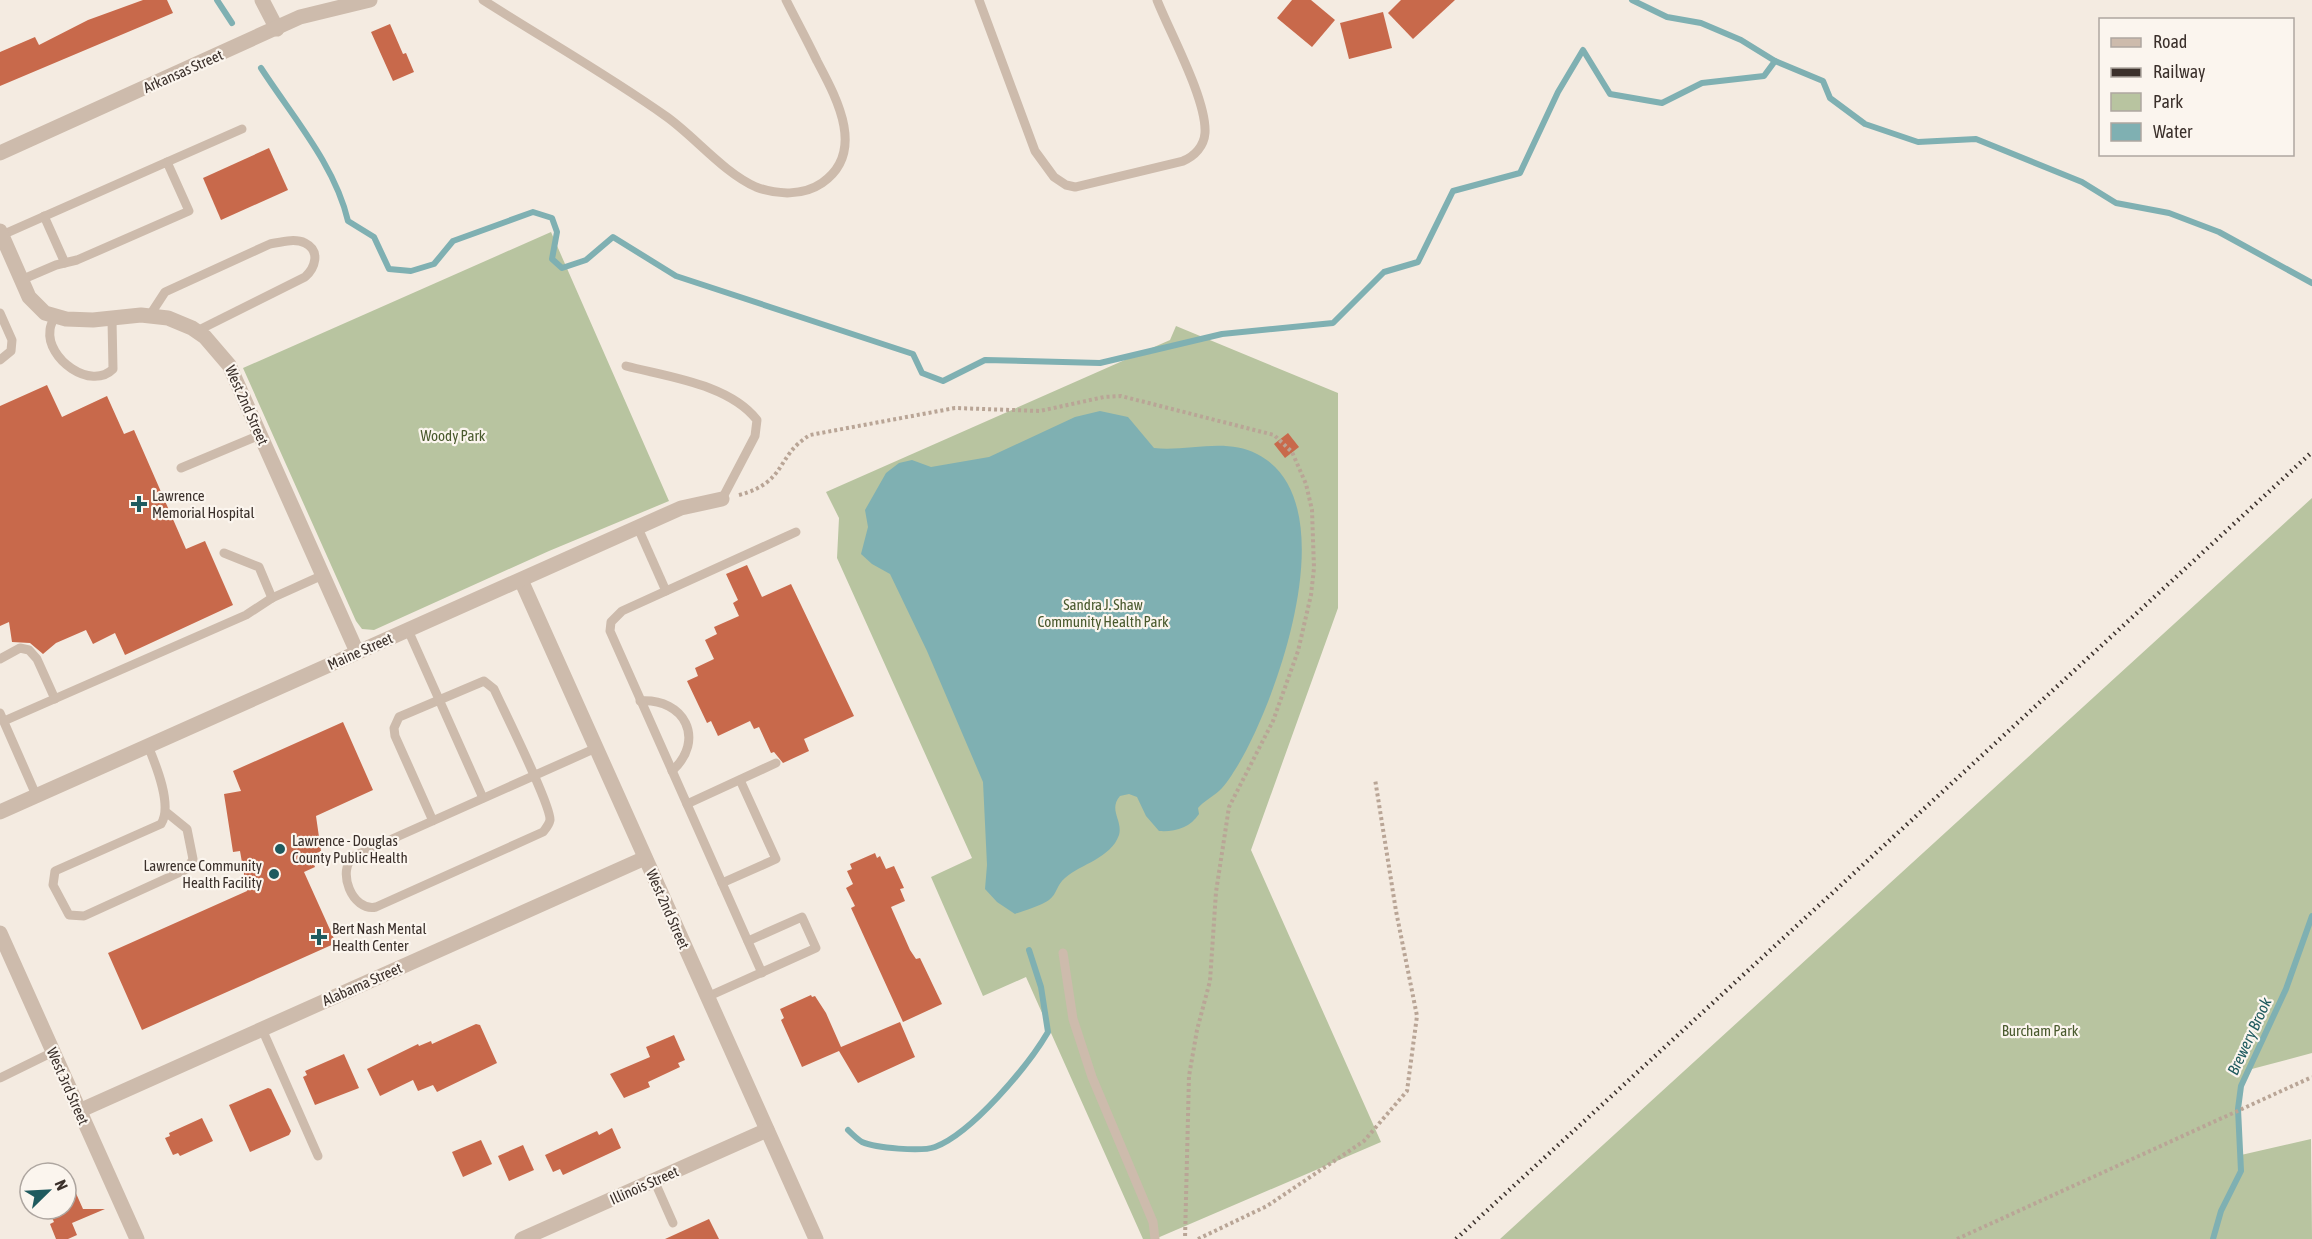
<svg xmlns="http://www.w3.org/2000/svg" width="2312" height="1239" viewBox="0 0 2312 1239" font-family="'Asap Condensed',sans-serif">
	<rect width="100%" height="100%" fill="#f4ebe1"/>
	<g fill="#b8c4a0">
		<polygon points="551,232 669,501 549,551 374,630 362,629 356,621 243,368"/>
		<polygon points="1176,326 1338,393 1338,608 1251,850 1381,1142 1155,1239 1143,1239 1026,977 983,996 931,877 972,858 837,558 839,518 826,492 1170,340"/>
		<path d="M2312 498V1053L2248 1070C2236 1098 2238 1125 2241 1155L2311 1139 2312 1239H1500Z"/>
	</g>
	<path fill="#7fb0b2" d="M1100 411 1128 417 1154 448C1187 452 1225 437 1257 454 1349 501 1277 700 1238 765 1233 773 1226 785 1219 791 1212 797 1204 801 1198 808L1199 814C1190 828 1175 832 1159 831L1146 816 1137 797 1129 794 1120 796C1108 810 1123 820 1119 835 1111 858 1081 864 1065 878 1057 884 1057 894 1049 900 1041 906 1025 910 1015 914L997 902 985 889 987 865 983 782 927 651 890 574 872 564 861 554 868 527 865 510 886 473 899 463 912 460 931 467 989 457 1075 417Z"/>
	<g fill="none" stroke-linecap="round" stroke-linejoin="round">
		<g stroke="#7fb0b2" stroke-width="6">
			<polyline points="217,0 232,23"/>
			<polyline points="1632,0 1667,17 1701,23 1741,40 1775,61 1823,81 1830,98 1865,124 1918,142 1976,139 2082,182 2116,203 2169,213 2219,232 2312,283"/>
			<path d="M261 68C292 116 335 165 348 221L374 237 389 269 411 271 434 264 453 241 533 212 552 218 557 232 552 259 562 268 586 260 613 237 676 276 913 354 922 373 943 381 985 360 1100 363 1222 334 1333 323 1384 272 1418 262 1453 191 1520 173 1558 92 1583 50 1610 94 1662 103 1702 83 1764 76 1775 61"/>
			<path d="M848 1130C852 1134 857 1139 862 1142 876 1148 921 1152 935 1147 972 1133 1028 1066 1048 1032L1041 987 1029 950"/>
			<polyline points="2213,1239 2221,1211 2241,1171 2238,1109 2241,1086 2286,989 2312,916"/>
		</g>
	</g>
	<g fill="#c8694b">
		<polygon points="143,0 167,0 173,13 0,86 0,52 35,37 39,45 88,20"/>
		<polygon points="1292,0 1311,0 1335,20 1312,47 1277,18"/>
		<polygon points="1401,0 1455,0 1413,39 1388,13"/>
		<polygon points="1383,12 1392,48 1349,59 1340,23"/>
		<polygon points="390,24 403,54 406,53 414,72 393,81 371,32"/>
		<polygon points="269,148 288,190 221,220 203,178"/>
		<polygon points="47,385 62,417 107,396 124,434 134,430 186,549 205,541 233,605 125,655 115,633 93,644 86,630 56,643 43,654 30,643 12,642 9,622 0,626 0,406"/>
		<polygon points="1288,433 1299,447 1285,458 1274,444"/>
		<polygon points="747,565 762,597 791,584 854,716 804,739 809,751 783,763 774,752 771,753 759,727 754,729 750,721 718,736 711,721 707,723 687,681 698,676 695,668 714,659 705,640 717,634 714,627 739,616 733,603 738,600 726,574"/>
		<polygon points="343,722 373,790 316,816 321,851 311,856 315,867 304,872 336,943 142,1030 108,953 247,891 240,851 233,852 224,794 241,791 233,771"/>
		<polygon points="875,853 877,858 880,856 886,869 894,866 904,888 900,889 905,901 891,907 910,950 916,959 920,958 942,1004 903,1022 851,908 855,906 846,888 853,884 847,871 852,869 850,864"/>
		<polygon points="811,995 812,997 815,996 826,1013 841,1047 900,1022 915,1057 858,1083 839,1051 802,1067 781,1020 784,1018 780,1009"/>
		<polygon points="476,1024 480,1025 497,1063 437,1092 433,1085 418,1091 413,1080 380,1096 367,1069 418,1044 419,1046 431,1041 432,1044"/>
		<polygon points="674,1035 685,1060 678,1063 680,1067 648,1082 650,1087 624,1098 610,1074 650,1057 646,1047"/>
		<polygon points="344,1054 359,1088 315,1105 303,1077 307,1075 305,1071"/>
		<polygon points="268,1088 271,1089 291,1131 289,1135 250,1152 229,1105"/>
		<polygon points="202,1118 213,1141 180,1156 178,1153 173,1155 165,1138 170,1136 169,1133"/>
		<polygon points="612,1128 621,1148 563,1175 560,1169 553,1172 545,1155 597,1131 599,1135"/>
		<polygon points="481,1140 492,1164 463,1177 452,1152"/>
		<polygon points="523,1145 534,1170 509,1181 498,1156"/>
		<polygon points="66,1171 83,1209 105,1209 72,1223 77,1235 68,1239 56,1239 50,1224 54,1222 48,1209 66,1209"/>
		<polygon points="709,1219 719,1239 665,1239"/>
	</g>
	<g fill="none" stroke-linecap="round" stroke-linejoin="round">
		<g stroke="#b9a596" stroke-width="4" stroke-dasharray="3 3" stroke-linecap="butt">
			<path d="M739 495C788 482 775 456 810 435L955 408 1040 411 1104 397 1121 396 1274 435 1292 452 1306 484 1312 510 1314 568 1311 595 1298 651 1273 721 1229 807 1216 892 1210 981 1197 1030 1189 1076 1185 1239"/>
			<polyline points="1198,1239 1267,1206 1364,1141 1407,1091 1417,1016 1396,911 1375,779"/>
			<polyline points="1957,1239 2312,1077"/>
		</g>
		<g stroke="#cdbbac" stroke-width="9">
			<path d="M483 0C544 39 608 75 667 117 696 138 723 172 756 187 777 195 803 196 822 183 867 152 836 97 817 61 807 40 796 20 786 0"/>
			<path d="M979 0 1035 151 1054 177 1066 185 1075 187 1183 161C1195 156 1204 146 1205 133 1207 100 1170 33 1157 0"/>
			<polyline points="167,162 242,129"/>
			<polyline points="44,216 65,263"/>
			<polyline points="0,236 167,162 189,211 77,260 56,265 21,280"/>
			<polyline points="0,313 12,340 11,351 0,360"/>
			<path d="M150 315 165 292 270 244C281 242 295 238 305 243 321 251 315 268 305 277L197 331"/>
			<path d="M54 317C53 321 50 326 50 330 46 359 91 391 113 369L112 320"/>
			<path d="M626 366C668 377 729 384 757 420L755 436 722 499"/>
			<polyline points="181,468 260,435"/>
			<polyline points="638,528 666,591"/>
			<polyline points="224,553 259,567 272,598"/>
			<polyline points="408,630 483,798"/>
			<polyline points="0,659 20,648 29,650 37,659 55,699"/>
			<path d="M640 701C685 698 706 740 672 771"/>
			<polyline points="0,713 36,795"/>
			<polyline points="4,721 246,615 272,598 323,575"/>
			<path d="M148 746C156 765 173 806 161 824L55 871 53 885 69 915 84 916 187 869 193 859 187 829 166 812"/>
			<polyline points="687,804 776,763"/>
			<path d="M433 821 395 736 394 728 399 717 484 681 494 689C503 709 551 805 550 820 549 825 546 828 543 832L376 907C352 912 336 870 354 856 435 820 515 784 596 748"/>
			<polyline points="722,883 776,859 740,780"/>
			<polyline points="1063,953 1073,1019 1092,1077 1153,1222 1155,1239"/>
			<polyline points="762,973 610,631 611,622 622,611 796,532"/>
			<polyline points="707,997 816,948 802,917 748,941"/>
			<polyline points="262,1029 318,1156"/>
			<polyline points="0,1078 53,1052"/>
			<polyline points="654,1180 673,1223"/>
		</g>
		<g stroke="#cdbbac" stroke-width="15">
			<polyline points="262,0 277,29"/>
			<polyline points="0,153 300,17 370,0"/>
			<polyline points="0,231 29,297 45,313 66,319 93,320 141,315 168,318 192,328 205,337 229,365 357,652"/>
			<polyline points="521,580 816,1239"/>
			<polyline points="0,812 681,508 722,499"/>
			<polyline points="0,933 137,1239"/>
			<polyline points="79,1111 645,858"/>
			<polyline points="522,1239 767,1130"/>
		</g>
		<polyline stroke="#3b302b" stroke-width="4.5" stroke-dasharray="1.5 4.5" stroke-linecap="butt" points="1456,1239 2312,452"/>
	</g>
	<g fill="#1f5a5e" stroke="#fbf5ee" stroke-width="2">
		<path d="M136 495h6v6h6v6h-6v6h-6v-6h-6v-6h6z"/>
		<circle cx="280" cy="849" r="6"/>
		<circle cx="274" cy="874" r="6"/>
		<path d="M316 928h6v6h6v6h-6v6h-6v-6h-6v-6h6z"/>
	</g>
	<g text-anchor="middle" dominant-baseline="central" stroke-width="4.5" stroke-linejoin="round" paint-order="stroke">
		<g font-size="15" fill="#3b302b" stroke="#fbf5ee">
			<text transform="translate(183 71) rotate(-24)">Arkansas Street</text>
			<text transform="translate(247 405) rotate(66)">West 2nd Street</text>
			<text transform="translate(360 651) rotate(-24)">Maine Street</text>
			<text transform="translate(668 909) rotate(66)">West 2nd Street</text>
			<text transform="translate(362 984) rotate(-24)">Alabama Street</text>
			<text transform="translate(68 1086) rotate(66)">West 3rd Street</text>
			<text transform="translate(644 1185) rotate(-24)">Illinois Street</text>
		</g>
		<g font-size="15" fill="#4a5a2e" stroke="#fbf5ee">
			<text x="453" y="435">Woody Park</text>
			<text x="1103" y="604">Sandra J. Shaw<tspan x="1103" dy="17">Community Health Park</tspan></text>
			<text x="2040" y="1030">Burcham Park</text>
		</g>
		<g font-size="15" fill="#3b302b" stroke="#fbf5ee" text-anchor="start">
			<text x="152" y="495">Lawrence<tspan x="152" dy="17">Memorial Hospital</tspan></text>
			<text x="292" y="840">Lawrence - Douglas<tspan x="292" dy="17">County Public Health</tspan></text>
			<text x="262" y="865" text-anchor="end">Lawrence Community<tspan x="262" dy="17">Health Facility</tspan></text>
			<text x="332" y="928">Bert Nash Mental<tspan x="332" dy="17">Health Center</tspan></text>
		</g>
		<g font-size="16" font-style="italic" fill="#1f5a5e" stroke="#fbf5ee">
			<text transform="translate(2249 1036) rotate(-65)">Brewery Brook</text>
		</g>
	</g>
	<rect x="2099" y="18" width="195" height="138" fill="#fbf5ee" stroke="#aea6a0" stroke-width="1.5"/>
	<rect x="2111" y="38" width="30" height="9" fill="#cdbbac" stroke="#aea6a0" stroke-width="1.5"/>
	<text x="2153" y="48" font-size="18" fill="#3b302b">Road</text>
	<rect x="2111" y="68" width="30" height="9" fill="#3b302b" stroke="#aea6a0" stroke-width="1.5"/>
	<text x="2153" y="78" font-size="18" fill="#3b302b">Railway</text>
	<rect x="2111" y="93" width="30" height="18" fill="#b8c4a0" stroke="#aea6a0" stroke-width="1.5"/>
	<text x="2153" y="108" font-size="18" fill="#3b302b">Park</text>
	<rect x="2111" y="123" width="30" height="18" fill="#7fb0b2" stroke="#aea6a0" stroke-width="1.5"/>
	<text x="2153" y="138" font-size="18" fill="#3b302b">Water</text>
	<g transform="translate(48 1191) rotate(66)"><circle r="28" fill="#fbf5ee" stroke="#aea6a0" stroke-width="1.5"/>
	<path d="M0-4.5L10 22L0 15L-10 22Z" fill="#1f5a5e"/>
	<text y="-9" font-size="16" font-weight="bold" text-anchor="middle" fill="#3b302b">N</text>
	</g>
</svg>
